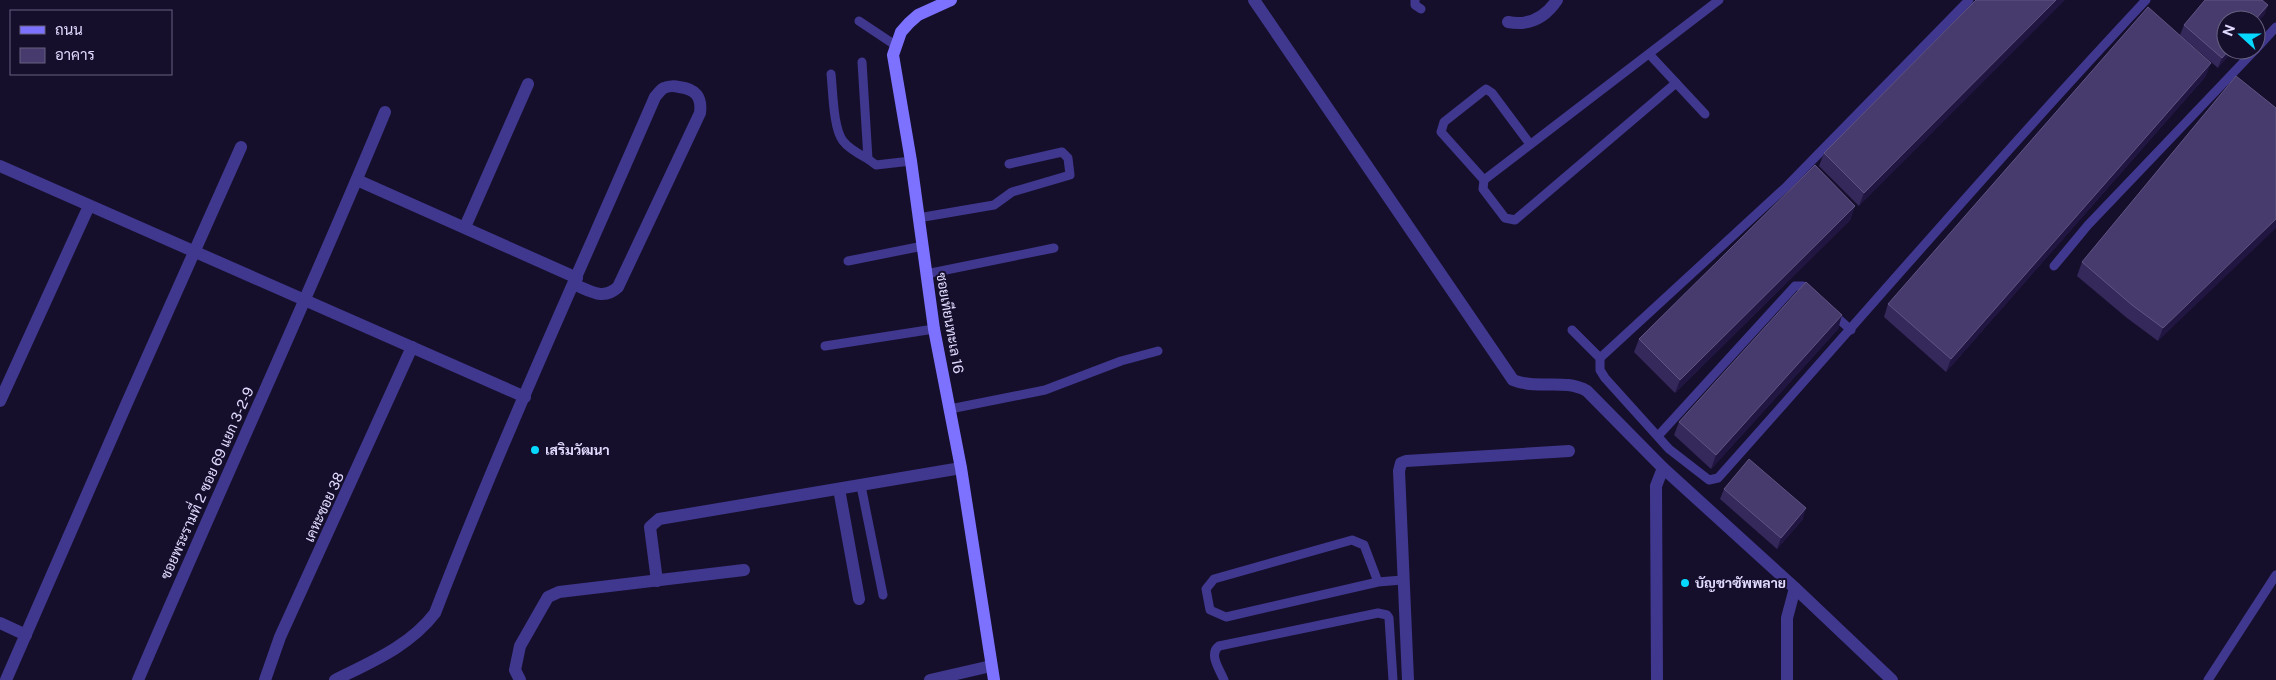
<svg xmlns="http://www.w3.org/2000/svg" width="2276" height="680" viewBox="0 0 2276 680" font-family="'Public Sans',Sarabun,sans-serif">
	<rect width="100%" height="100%" fill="#160f2c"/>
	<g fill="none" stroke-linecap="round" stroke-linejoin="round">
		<g stroke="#40388e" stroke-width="9">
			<polyline points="1415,0 1415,5 1421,9"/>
			<polyline points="859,21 895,45"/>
			<polyline points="2256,49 2276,27"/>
			<polyline points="1650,55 1705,114"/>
			<polyline points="862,62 868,159 876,165 911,161"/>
			<path d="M831 74C833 91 833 128 843 141 849 149 859 154 868 159"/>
			<polyline points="1676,83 1515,220 1505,218 1483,189 1484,180 1719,0"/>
			<polyline points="1484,180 1441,132 1444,122 1482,92 1486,89 1492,93 1530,144"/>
			<polyline points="918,218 994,205 1012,192 1070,175 1068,158 1062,152 1009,164"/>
			<polyline points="848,261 923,246"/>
			<polyline points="2054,266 2088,225 2255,50"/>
			<polyline points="926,274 1054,248"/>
			<polyline points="1832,313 1851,330"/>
			<path d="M1572 330 1600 358V370L1605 378 1669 449 1709 480 1718 478C1860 319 2000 156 2146 0"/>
			<polyline points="825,346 934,329"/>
			<polyline points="1600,358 1787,186 1969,0"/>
			<polyline points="950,409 1045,390 1121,361 1158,351"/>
			<polyline points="1658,436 1795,286 1803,286 1810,292"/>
			<polyline points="861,486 883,595"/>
			<polyline points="1378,582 1364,545 1352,540 1214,579 1206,589 1210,610 1226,617 1378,582 1402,580"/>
			<path d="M1224 680C1220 670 1208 654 1219 646L1378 613 1387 615 1389 618 1393 680"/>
			<polyline points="2208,680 2276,575"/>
		</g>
		<g stroke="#40388e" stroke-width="12">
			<path d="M1254 0 1513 380C1537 390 1565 378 1587 391L1663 468 1795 588 1892 680"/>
			<path d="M1508 22C1529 26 1545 18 1557 0"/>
			<polyline points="0,166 525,397"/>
			<polyline points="357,180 577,278"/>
			<polyline points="465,227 528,84"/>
			<polyline points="0,401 89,206"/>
			<polyline points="839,489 859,599"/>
			<polyline points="657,581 650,527 659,519 961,468"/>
			<polyline points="0,623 26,635"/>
			<polyline points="6,680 126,405 241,147"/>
			<path d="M138 680C219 490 306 303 385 112"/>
			<polyline points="265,680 280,637 412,347"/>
			<path d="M335 680C371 662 410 646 435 613 502 439 581 268 655 97 658 94 661 89 664 88 668 86 675 86 679 87 696 89 702 97 700 113L618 287C603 301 591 291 573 284"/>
			<polyline points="520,680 515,670 520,646 548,597 559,592 744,570"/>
			<polyline points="930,680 991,666"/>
			<polyline points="1408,680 1399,471 1401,463 1406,461 1569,451"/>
			<polyline points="1657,680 1656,486 1663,468"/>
			<polyline points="1787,680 1787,618 1795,588"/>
		</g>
		<polyline stroke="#7d72ff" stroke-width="12" points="951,0 918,15 909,23 901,32 893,55 911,161 934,329 961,468 994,680"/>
	</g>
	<g fill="#35285b">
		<polygon points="1976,0 1859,206 1819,166 1824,153"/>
		<polygon points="2268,5 2264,15 2226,50 2218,68 2180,35 2184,25"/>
		<polygon points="2206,76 1946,372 1884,317 1888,304"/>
		<polygon points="2276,108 2158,341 2127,318 2077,276 2082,262"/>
		<polygon points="1855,206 1850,220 1675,393 1634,352 1639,339"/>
		<polygon points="1842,315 1838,329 1711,469 1674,435 1679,422"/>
		<polygon points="1724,489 1803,519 1777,549 1720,499"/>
	</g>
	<g fill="#211641">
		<polygon points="2056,0 2065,0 1859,206 1864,193"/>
		<polygon points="2268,5 2264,15 2256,25 2256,20 2255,20"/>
		<polygon points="2229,50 2234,50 2218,68 2222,58"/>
		<polygon points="2211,63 2206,76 1946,372 1951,359"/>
		<polygon points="1855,206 1850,220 1675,393 1680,380"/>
		<polygon points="2276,219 2276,228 2158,341 2163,328"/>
		<polygon points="1842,315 1838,329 1711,469 1716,455"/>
		<polygon points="1806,508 1803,519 1777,549 1781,538"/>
	</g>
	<g fill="#473b6d" stroke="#605484">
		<polygon points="1976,0 2056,0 1864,193 1824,153"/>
		<polygon points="2205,0 2262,0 2268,5 2255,20 2226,20 2226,50 2229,50 2222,58 2184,25"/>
		<polygon points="2148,7 2211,63 1951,359 1888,304"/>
		<polygon points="2236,76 2276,108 2276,219 2163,328 2132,305 2082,262"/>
		<polygon points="1815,165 1855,206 1680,380 1639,339"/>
		<polygon points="1806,282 1842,315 1716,455 1679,422"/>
		<polygon points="1749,459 1806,508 1781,538 1724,489"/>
	</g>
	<g fill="#07d8ff" stroke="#160f2c" stroke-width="2">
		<circle cx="535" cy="450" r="5"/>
		<circle cx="1685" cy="583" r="5"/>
	</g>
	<g text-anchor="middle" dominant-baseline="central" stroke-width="4" stroke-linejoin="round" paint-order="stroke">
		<g font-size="14" fill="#e1dbff" stroke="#160f2c">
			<text transform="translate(950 323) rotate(80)">ซอยเทียนทะเล 16</text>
			<text transform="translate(207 483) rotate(-66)">ซอยพระรามที่ 2 ซอย 69 แยก 3-2-9</text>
			<text transform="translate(324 507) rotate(-65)">เคหะซอย 38</text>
		</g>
		<g font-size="14" font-weight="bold" fill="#e1dbff" stroke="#160f2c" text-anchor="start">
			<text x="545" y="450">เสริมวัฒนา</text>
			<text x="1695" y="583">บัญชาซัพพลาย</text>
		</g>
	</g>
	<rect x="10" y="10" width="162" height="65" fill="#160f2c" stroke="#676180"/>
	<rect x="20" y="26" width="25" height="8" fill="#7d72ff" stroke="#676180"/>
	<text x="55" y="35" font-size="15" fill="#e1dbff">ถนน</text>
	<rect x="20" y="48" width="25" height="15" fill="#473b6d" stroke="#676180"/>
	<text x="55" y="60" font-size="15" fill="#e1dbff">อาคาร</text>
	<g transform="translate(2241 35) rotate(291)"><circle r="24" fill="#160f2c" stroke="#676180"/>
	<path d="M0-4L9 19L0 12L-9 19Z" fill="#07d8ff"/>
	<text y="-8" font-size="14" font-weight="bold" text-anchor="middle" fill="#e1dbff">N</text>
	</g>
</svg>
